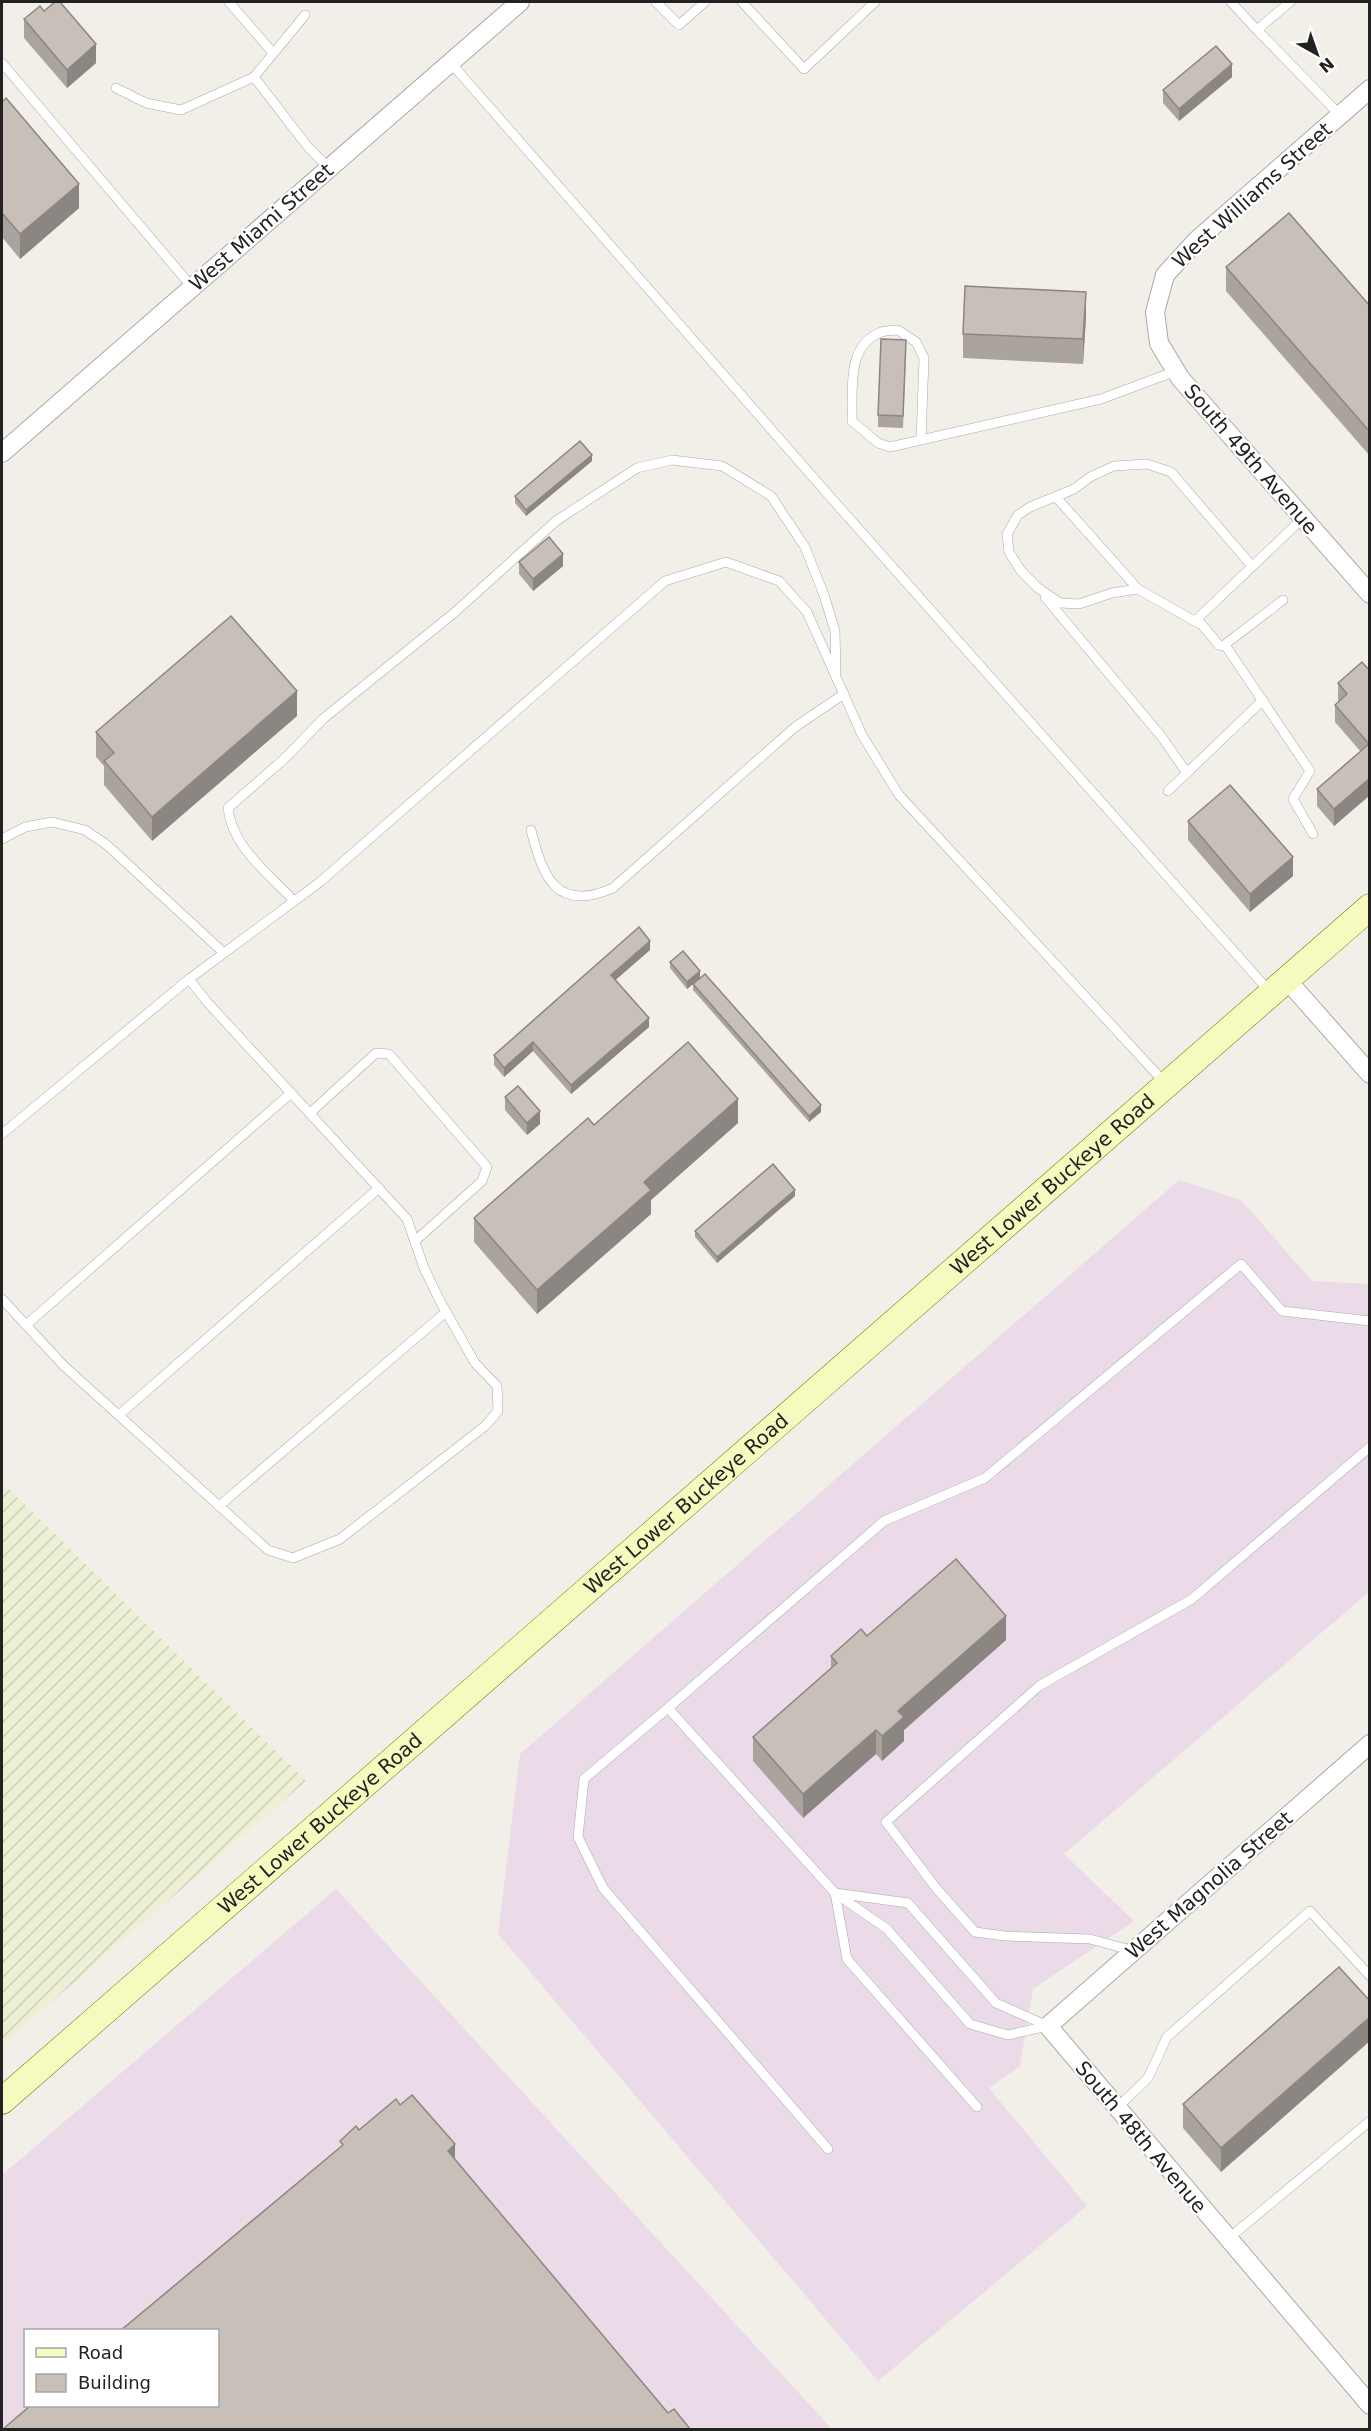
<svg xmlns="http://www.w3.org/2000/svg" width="1371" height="2431" viewBox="0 0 1371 2431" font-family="'DejaVu Sans',sans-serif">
	<defs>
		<pattern id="farmland-furrows" width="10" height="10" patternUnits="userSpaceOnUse" patternTransform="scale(1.5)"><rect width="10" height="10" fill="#eef0d5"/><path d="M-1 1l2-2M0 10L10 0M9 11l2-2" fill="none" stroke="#ccceb7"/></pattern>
	</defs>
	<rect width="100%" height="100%" fill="#f2efe9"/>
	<g fill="#ebdbe8" fill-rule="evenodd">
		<polygon points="1179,1180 1241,1200 1312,1281 1369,1284 1369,1592 1064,1854 1134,1921 1033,1989 1020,2066 989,2088 1087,2206 878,2381 498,1934 520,1754"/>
		<path d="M336 1889 832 2429H2V2175ZM26 2330H218V2406H26Z"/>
	</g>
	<polygon fill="url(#farmland-furrows)" points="2,1482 306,1781 2,2045"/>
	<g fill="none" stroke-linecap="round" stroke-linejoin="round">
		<defs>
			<g id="service">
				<polyline points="229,2 273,53"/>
				<polyline points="656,2 679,25 705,2"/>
				<polyline points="742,2 804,69 875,2"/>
				<polyline points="1231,2 1257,30 1290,2"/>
				<polyline points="305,15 254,77 308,147 329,168"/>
				<polyline points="1257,30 1340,115"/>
				<polyline points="450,62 833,500 1270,992"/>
				<polyline points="2,63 192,287"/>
				<polyline points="116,88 146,103 181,110 254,77"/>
				<path d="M921 440 924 358 916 342 898 330C892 331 884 330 879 333 846 347 853 391 852 421L878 443 890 447 1101 399 1176 371"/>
				<polyline points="1056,497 1138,589"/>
				<polyline points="1045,597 1161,736 1187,773"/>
				<polyline points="1283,600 1223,646 1219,645 1197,619 1303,518"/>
				<polyline points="1198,623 1138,589 1112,593 1079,604 1060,603 1038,588 1021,571 1009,552 1007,534 1018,515 1030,507 1074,489 1090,477 1114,466 1147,464 1171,472 1252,566"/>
				<polyline points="1225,645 1310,771 1293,799 1313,834"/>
				<polyline points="1168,791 1263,700"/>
				<path d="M531 830C543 877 556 913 613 888L795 727 844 694"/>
				<polyline points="2,839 25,827 52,822 85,830 107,845 224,953"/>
				<path d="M294 901C269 874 232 847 228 808L284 759 324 718 454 613 556 521 637 468 672 460 722 466 771 496 805 547 824 595 835 631 836 673"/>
				<polyline points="310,1113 376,1053 389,1054 487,1167 482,1181 415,1241"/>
				<polyline points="2,1134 189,979 320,882 665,581 726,562 779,581 807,612 862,735 899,795 1166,1084"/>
				<polyline points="2,1299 64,1366 268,1550 293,1558 340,1539 485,1426 498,1411 497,1386 475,1363 440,1301 424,1268 407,1219 208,1003 189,979"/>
				<polyline points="26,1325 291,1093"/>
				<polyline points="119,1415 379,1188"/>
				<polyline points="219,1506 446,1312"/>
				<polyline points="668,1708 584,1779 578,1837 603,1888 828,2149"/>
				<polyline points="1134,1951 1090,1939 1005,1936 975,1932 936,1888 886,1822 1039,1686 1192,1599 1370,1447"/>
				<polyline points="1048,2026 1008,2035 970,2024 887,1929 835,1893 668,1708 884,1521 985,1478 1241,1264 1282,1311 1370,1321"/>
				<polyline points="977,2107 847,1959 835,1893 908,1903 996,2003 1048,2026"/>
				<polyline points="1117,2108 1148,2078 1167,2037 1310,1911 1370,1976"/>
				<polyline points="1228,2239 1370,2121"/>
			</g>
			<g id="minor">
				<polyline points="1370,89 1197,240 1165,275 1155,312 1159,343 1180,378 1370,594"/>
				<polyline points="2,453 520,2"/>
				<polyline points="1287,980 1370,1074"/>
				<polyline points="1370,1744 1048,2026 1370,2405"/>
			</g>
			<g id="secondary">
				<path id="s1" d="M2 2101 1370 907"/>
			</g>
		</defs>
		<use href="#service" stroke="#a9a9a9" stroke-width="10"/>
		<use href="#minor" stroke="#a9a9a9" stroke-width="20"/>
		<use href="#secondary" stroke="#707d05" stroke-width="27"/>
		<use href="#service" stroke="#fff" stroke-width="9"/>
		<use href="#minor" stroke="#fff" stroke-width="18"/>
		<use href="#secondary" stroke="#f7fabf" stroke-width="26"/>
	</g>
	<g fill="#aba49e">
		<polygon points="44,11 96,63 67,88 24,38 24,19"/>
		<polygon points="1232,77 1179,121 1163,103 1163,90"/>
		<polygon points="2,102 79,208 20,259 2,237"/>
		<polygon points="1226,267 1370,306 1370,456 1226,291"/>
		<polygon points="1086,316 1083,364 963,358 963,334"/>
		<polygon points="906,353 903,428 878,427 878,415"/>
		<polygon points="592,461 526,516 515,503 515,496"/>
		<polygon points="519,562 563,566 533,591 519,574"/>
		<polygon points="1370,671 1370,795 1334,826 1317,806 1317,789 1361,752 1335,722 1335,705 1339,702 1338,700 1338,683"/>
		<polygon points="297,716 152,841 104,785 104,766 96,757 96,732"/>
		<polygon points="1188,821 1293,876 1250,912 1188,840"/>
		<polygon points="650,950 615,980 649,1027 571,1094 533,1051 504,1077 494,1065 494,1055"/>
		<polygon points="670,962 700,977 821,1112 809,1122 693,990 693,984 687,989 670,968"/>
		<polygon points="505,1097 540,1124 527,1135 505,1110"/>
		<polygon points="738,1123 651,1200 651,1214 537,1314 474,1242 474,1218 594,1125"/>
		<polygon points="795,1196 717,1263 695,1237 695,1231"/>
		<polygon points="867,1636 1006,1640 904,1730 904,1741 882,1761 876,1754 803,1818 753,1761 753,1737 831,1668 831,1656"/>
		<polygon points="1370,2001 1221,2172 1183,2128 1183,2104"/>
	</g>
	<g fill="#8b8681">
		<polygon points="96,44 96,63 67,88 67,70"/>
		<polygon points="1232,64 1232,77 1179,121 1179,109"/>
		<polygon points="79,184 79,208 20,259 20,234"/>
		<polygon points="1086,292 1086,316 1083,364 1083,339"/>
		<polygon points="592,455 592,461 526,516 526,510"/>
		<polygon points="563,554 563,566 533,591 533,579"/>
		<polygon points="297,691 297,716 152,841 152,817"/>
		<polygon points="1370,778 1370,795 1334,826 1334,809"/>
		<polygon points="1293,857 1293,876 1250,912 1250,894"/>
		<polygon points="650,941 650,950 611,984 611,975"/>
		<polygon points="700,971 700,978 687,989 687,982"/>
		<polygon points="649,1018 649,1027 571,1094 571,1085"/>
		<polygon points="533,1042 533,1051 504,1077 504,1068"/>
		<polygon points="738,1099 738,1123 651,1200 651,1214 537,1314 537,1290 644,1182"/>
		<polygon points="821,1105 821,1112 809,1122 809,1116"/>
		<polygon points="540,1111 540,1124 527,1135 527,1123"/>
		<polygon points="795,1190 795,1196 717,1263 717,1257"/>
		<polygon points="1006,1616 1006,1640 904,1730 904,1741 882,1761 882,1736 898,1711"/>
		<polygon points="876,1730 876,1754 803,1818 803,1794"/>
		<polygon points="1370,2017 1370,2041 1221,2172 1221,2148"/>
		<polygon points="455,2144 455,2163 448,2151"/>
	</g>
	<g fill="#c7bfb8" stroke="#8b8681" stroke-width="1.5">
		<polygon points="55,2 60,2 96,44 67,70 24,19 40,6 44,11"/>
		<polygon points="1216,46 1232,64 1179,109 1163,90"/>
		<polygon points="6,98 79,184 20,234 2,213 2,102"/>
		<polygon points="1289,213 1370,306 1370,432 1226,267"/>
		<polygon points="965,286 1086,292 1083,339 963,334"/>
		<polygon points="881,339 906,340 903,416 878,415"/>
		<polygon points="580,441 592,455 526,510 515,496"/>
		<polygon points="549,537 563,554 533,579 519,562"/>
		<polygon points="231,616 297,691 152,817 104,761 114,753 96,732"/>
		<polygon points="1362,662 1370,671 1370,778 1334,809 1317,789 1369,744 1335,705 1347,694 1338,683"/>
		<polygon points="1230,785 1293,857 1250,894 1188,821"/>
		<polygon points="639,927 650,941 611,975 649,1018 571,1085 533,1042 504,1068 494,1055"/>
		<polygon points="683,951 700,971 687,982 670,962"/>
		<polygon points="705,974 821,1105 809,1116 693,984"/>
		<polygon points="688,1042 738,1099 644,1182 651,1190 537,1290 474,1218 588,1118 594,1125"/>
		<polygon points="518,1086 540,1111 527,1123 505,1097"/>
		<polygon points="773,1164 795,1190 717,1257 695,1231"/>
		<polygon points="956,1559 1006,1616 898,1711 904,1717 882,1736 876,1730 803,1794 753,1737 837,1663 831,1656 861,1629 867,1636"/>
		<polygon points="1339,1967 1370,2001 1370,2017 1221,2148 1183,2104"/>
		<polygon points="412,2095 455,2144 448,2151 668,2413 674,2409 691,2430 2,2430 30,2406 218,2406 218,2331 120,2331 343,2145 340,2141 356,2126 359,2130 396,2099 400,2105"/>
	</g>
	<g text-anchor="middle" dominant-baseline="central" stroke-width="4.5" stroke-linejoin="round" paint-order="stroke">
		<g font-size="20" fill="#222" stroke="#fff">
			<text transform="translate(1252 195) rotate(-42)">West Williams Street</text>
			<text transform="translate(261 227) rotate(-41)">West Miami Street</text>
			<text transform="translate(1251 459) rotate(49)">South 49th Avenue</text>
			<text stroke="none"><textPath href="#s1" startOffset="1394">West Lower Buckeye Road</textPath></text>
			<text stroke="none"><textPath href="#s1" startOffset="908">West Lower Buckeye Road</textPath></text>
			<text stroke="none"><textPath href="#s1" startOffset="422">West Lower Buckeye Road</textPath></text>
			<text transform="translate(1209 1885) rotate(-41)">West Magnolia Street</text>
			<text transform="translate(1141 2137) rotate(50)">South 48th Avenue</text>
		</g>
	</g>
	<rect width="1371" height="2431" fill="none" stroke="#222222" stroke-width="6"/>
	<rect x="24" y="2329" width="195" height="78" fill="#ffffff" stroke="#a7a7a7" stroke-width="1.5"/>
	<rect x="36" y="2348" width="30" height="9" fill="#f7fabf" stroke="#a7a7a7" stroke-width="1.5"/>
	<text x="78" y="2359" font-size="18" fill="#222222">Road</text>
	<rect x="36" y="2374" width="30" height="18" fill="#c7bfb8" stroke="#a7a7a7" stroke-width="1.5"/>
	<text x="78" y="2389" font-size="18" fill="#222222">Building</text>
	<g transform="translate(1317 54) rotate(140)" stroke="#ffffff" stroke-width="4.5" paint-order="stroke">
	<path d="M0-4.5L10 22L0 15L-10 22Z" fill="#222222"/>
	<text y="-9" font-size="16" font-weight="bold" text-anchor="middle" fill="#222222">N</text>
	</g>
</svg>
